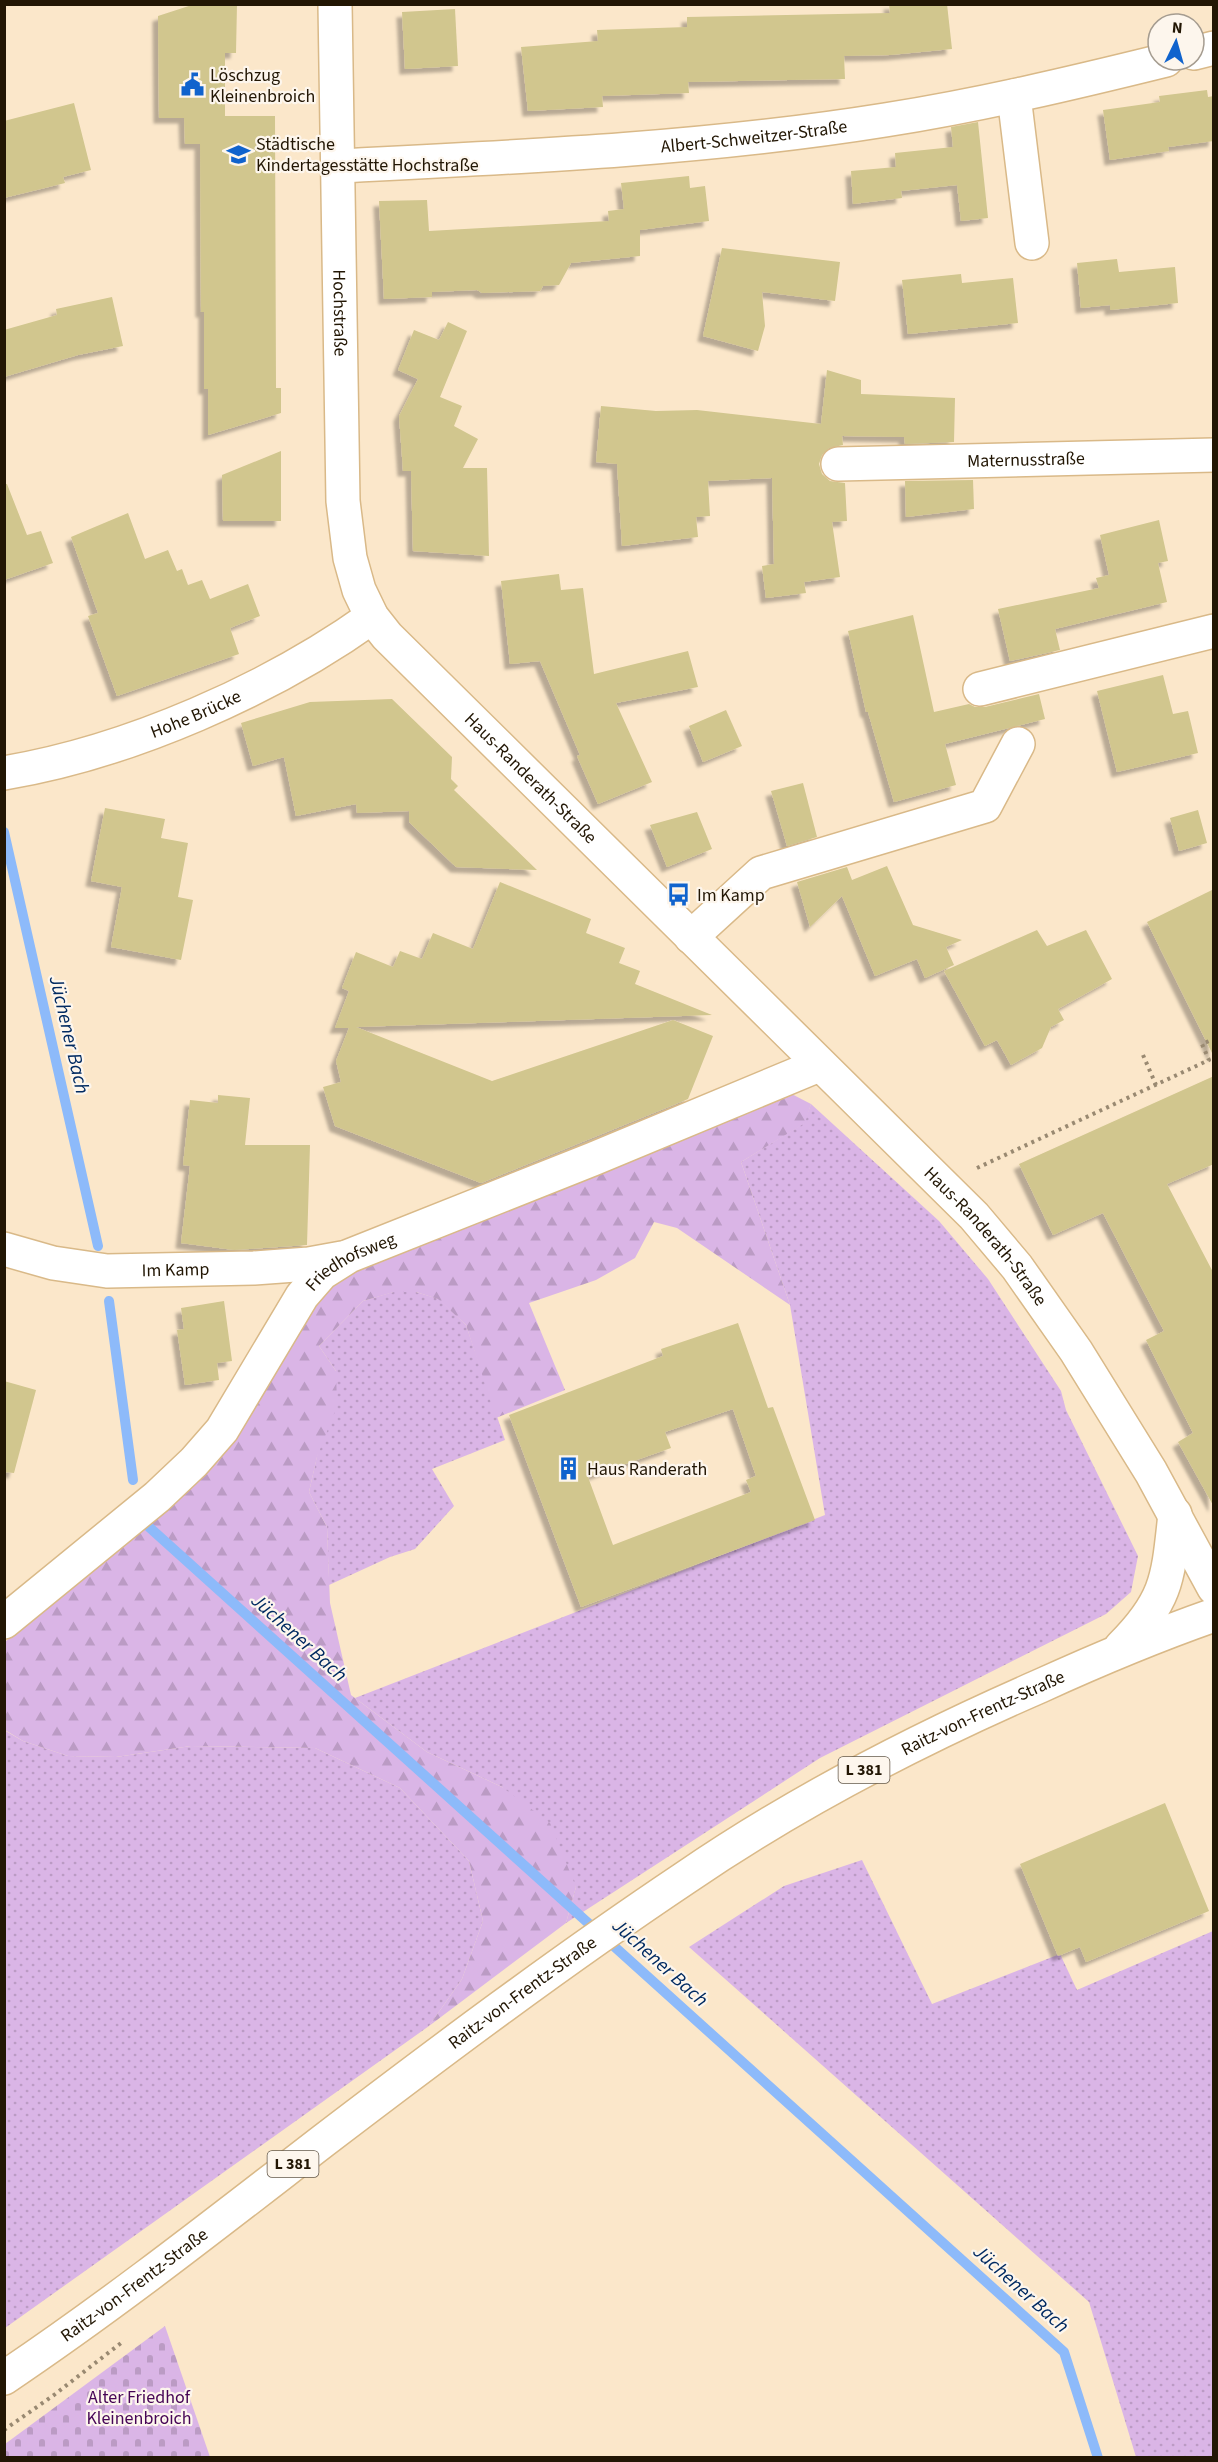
<svg xmlns="http://www.w3.org/2000/svg" width="1218" height="2462" viewBox="0 0 1218 2462" font-family="'Source Sans 3',sans-serif">
	<defs>
		<pattern id="grass-dots" width="8" height="8" patternUnits="userSpaceOnUse" patternTransform="scale(1.5)"><rect width="8" height="8" fill="#dab5e6"/><path d="M2 2h.1M6 6h.1" fill="none" stroke="#bb9bc4" stroke-width="1.8" stroke-linecap="round"/></pattern>
		<pattern id="forest-firs" width="22" height="20" patternUnits="userSpaceOnUse" patternTransform="scale(1.5)"><rect width="22" height="20" fill="#dab5e6"/><path d="M5 1l3.5 6h-7zM16 11l3.5 6h-7z" fill="#bb9bc4"/></pattern>
		<pattern id="cemetery-stones" width="16" height="16" patternUnits="userSpaceOnUse" patternTransform="scale(1.5)"><rect width="16" height="16" fill="#dab5e6"/><path d="M2 7V4a2 2 0 0 1 4 0v3zM10 15v-3a2 2 0 0 1 4 0v3z" fill="#bb9bc4"/></pattern>
		<filter id="shadow"><feDropShadow dx="-5.5" dy="5.5" stdDeviation="1.5" flood-color="#0004"/></filter>
	</defs>
	<rect width="100%" height="100%" fill="#fbe7ca"/>
	<g fill="url(#grass-dots)">
		<polygon points="811,1104 939,1221 988,1279 1061,1391 1066,1410 1138,1556 1131,1592 1106,1614 820,1758 566,1923 576,1887 502,1787 427,1752 355,1698 825,1515 790,1305 741,1162 804,1123"/>
		<polygon points="393,1292 416,1292 439,1299 466,1325 505,1440 432,1469 454,1506 415,1549 390,1557 329,1585 327,1527 309,1492 336,1371 319,1346 363,1301"/>
		<polygon points="4,1730 23,1741 68,1756 116,1757 191,1746 315,1748 400,1788 469,1861 483,1921 462,1979 429,2026 5,2328"/>
		<polygon points="862,1860 932,2004 1060,1954 1077,1990 1213,1931 1213,2457 1136,2457 1089,2302 689,1947 784,1886"/>
	</g>
	<polygon fill="url(#forest-firs)" points="782,1089 811,1104 805,1123 741,1162 790,1305 677,1228 654,1222 635,1258 596,1280 529,1303 565,1390 496,1418 466,1325 438,1299 416,1292 394,1292 363,1301 319,1346 336,1371 337,1406 317,1457 309,1492 327,1527 330,1603 351,1695 427,1752 502,1787 550,1823 576,1887 566,1923 429,2026 462,1979 483,1921 469,1861 400,1788 315,1748 191,1746 116,1757 68,1756 23,1741 5,1730 5,1642 183,1492 239,1434 297,1336 322,1288 365,1260"/>
	<polygon fill="url(#cemetery-stones)" points="165,2326 210,2457 5,2457 5,2444"/>
	<g fill="none" stroke-linecap="round" stroke-linejoin="round">
		<g stroke="#8dbafa" stroke-width="10">
			<polyline points="4,832 98,1246"/>
			<polyline points="109,1301 133,1480"/>
			<polyline points="149,1527 1064,2352 1098,2458"/>
		</g>
	</g>
	<g fill="#d1c68e" fill-rule="evenodd" filter="url(#shadow)">
		<polygon points="195,4 237,4 236,53 225,53 225,116 275,116 276,388 281,388 281,413 208,435 208,389 204,389 204,312 201,312 200,144 185,144 184,118 159,118 158,16"/>
		<polygon points="889,4 947,4 952,49 890,55 844,56 845,79 688,82 689,93 602,96 603,107 528,111 521,47 598,41 597,30 687,27 687,17 890,13"/>
		<polygon points="455,9 458,66 405,69 402,12"/>
		<polygon points="1207,90 1208,97 1214,96 1214,141 1168,147 1169,151 1110,160 1103,110 1160,102 1159,96"/>
		<polygon points="74,103 91,170 63,177 65,183 4,198 4,121"/>
		<polygon points="978,122 988,218 961,221 957,185 901,191 902,198 853,204 851,171 896,167 895,153 953,147 951,127"/>
		<polygon points="689,176 690,188 705,186 709,221 640,230 640,256 571,263 559,285 543,286 540,291 482,293 477,290 432,292 432,297 384,299 379,201 427,200 429,231 609,221 608,211 624,209 621,183"/>
		<polygon points="722,248 840,262 835,301 762,292 765,326 758,351 703,336"/>
		<polygon points="1117,259 1119,272 1175,267 1178,303 1110,310 1110,305 1081,308 1077,263"/>
		<polygon points="961,274 962,283 1013,278 1018,323 908,334 902,280"/>
		<polygon points="112,297 123,346 78,355 4,377 4,330 57,315 56,309"/>
		<polygon points="448,322 467,331 440,397 462,406 454,426 478,439 463,468 487,468 489,556 413,551 411,471 403,471 399,416 418,379 398,370 414,330 439,340"/>
		<polygon points="827,370 861,380 861,394 955,398 954,442 905,444 904,437 842,436 843,445 829,448 822,455 819,464 822,474 830,481 845,483 847,521 832,522 840,577 804,582 806,593 766,598 762,566 774,564 772,478 708,481 710,516 696,517 698,537 622,546 617,464 596,462 601,406 656,411 697,410 821,424"/>
		<polygon points="281,451 281,521 223,521 222,475"/>
		<polygon points="973,480 974,509 906,517 905,481"/>
		<polygon points="4,484 7,484 27,535 41,531 53,563 4,580"/>
		<polygon points="128,513 145,559 168,550 177,571 182,569 188,585 202,580 210,599 248,584 260,616 230,628 239,654 117,696 88,616 98,613 71,537"/>
		<polygon points="1159,520 1168,561 1158,563 1167,602 1055,629 1060,650 1010,661 998,609 1099,588 1096,578 1109,575 1100,535"/>
		<polygon points="559,574 561,590 583,588 594,674 688,651 698,687 616,703 652,782 598,804 577,756 580,755 540,661 510,664 501,581"/>
		<polygon points="913,615 934,712 969,704 975,707 985,707 1039,694 1045,719 945,744 956,785 894,802 868,712 866,712 848,631"/>
		<polygon points="1163,675 1173,714 1188,711 1198,753 1117,772 1097,691"/>
		<polygon points="392,699 452,757 451,779 458,786 454,790 537,870 456,867 409,822 409,811 357,813 356,804 296,816 284,757 253,766 241,723 310,702"/>
		<polygon points="726,710 742,746 703,762 689,726"/>
		<polygon points="803,783 817,837 787,846 771,791"/>
		<polygon points="105,808 165,819 161,838 188,843 178,897 193,900 181,960 111,947 122,887 91,881"/>
		<polygon points="1198,810 1207,843 1179,851 1170,818"/>
		<polygon points="697,812 712,849 667,867 650,825"/>
		<polygon points="887,866 913,925 962,940 946,947 954,965 925,978 917,959 875,976 842,896 810,927 797,882 847,867 852,880"/>
		<polygon points="500,882 591,919 586,933 625,948 619,963 640,971 635,984 712,1015 356,1027 492,1081 673,1020 713,1036 688,1099 481,1183 335,1126 323,1087 341,1082 336,1061 349,1028 335,1028 349,991 342,988 356,952 393,967 400,951 422,959 433,933 473,949"/>
		<polygon points="1214,889 1214,1057 1147,922"/>
		<polygon points="1037,930 1047,946 1086,930 1112,979 1058,1009 1064,1020 1051,1027 1042,1048 1011,1065 997,1040 985,1046 944,971"/>
		<polygon points="1214,1076 1214,1164 1167,1184 1214,1274 1214,1507 1178,1442 1193,1433 1146,1340 1164,1331 1103,1213 1053,1235 1019,1164"/>
		<polygon points="218,1095 250,1098 245,1145 310,1145 307,1245 234,1250 181,1243 190,1166 183,1165 190,1100 218,1103"/>
		<polygon points="224,1301 232,1361 217,1363 219,1380 185,1385 177,1330 184,1329 181,1308"/>
		<path d="M738 1323 768 1408 773 1407 815 1520 581 1607 509 1415 663 1356 661 1349ZM733 1409 756 1476 746 1480 751 1492 613 1545 588 1477 671 1448 665 1432Z"/>
		<polygon points="4,1381 36,1390 14,1473 4,1472"/>
		<polygon points="1165,1803 1209,1911 1086,1962 1080,1947 1058,1956 1020,1864"/>
	</g>
	<g fill="none" stroke-linecap="round" stroke-linejoin="round">
		<defs>
			<g id="minor">
				<path id="s1" d="M335 4 343 501 350 558 359 590 372 617 387 636 974 1216 1017 1267 1076 1351 1151 1472 1214 1588"/>
				<polyline points="1194,53 1214,48"/>
				<polyline points="1014,96 1032,243"/>
				<path id="s2" d="M337 166C520 157 704 149 885 120 980 105 1073 83 1166 60"/>
				<path id="s3" d="M838 464 1214 455"/>
				<polyline points="980,689 1214,631"/>
				<path id="s4" d="M4 773C129 752 270 690 372 617"/>
				<polyline points="691,937 761,873 985,806 1018,744"/>
				<path id="s5" d="M4 1249 53 1263 107 1271 254 1268 309 1264 342 1258"/>
				<path id="s6" d="M4 1622 157 1497 194 1462 222 1430 302 1296 322 1273 349 1256 593 1159 819 1065"/>
			</g>
			<g id="major">
				<path d="M1121 1647C1168 1600 1168 1578 1175 1514"/>
				<path id="s7" d="M4 2378C114 2304 218 2222 323 2141 441 2051 561 1961 685 1878 796 1802 916 1740 1040 1686 1097 1660 1154 1636 1214 1615"/>
			</g>
		</defs>
		<use href="#minor" stroke="#d9b988" stroke-width="36"/>
		<use href="#major" stroke="#d9b988" stroke-width="36"/>
		<g stroke="#998971" stroke-width="4" stroke-dasharray="3 4.5" stroke-linecap="butt">
			<polyline points="1143,1055 1156,1085"/>
			<polyline points="977,1168 1209,1060 1202,1044 1214,1039"/>
			<polyline points="4,2430 54,2395 121,2343"/>
		</g>
		<use href="#minor" stroke="#fff" stroke-width="33"/>
		<use href="#major" stroke="#fff" stroke-width="33"/>
	</g>
	<defs>
		<symbol id="civic-bare" viewBox="-9 -9 18 18"><path d="M-.6-6.5H3V-4.5H.6V-3L4-1V1h2V6H-6V1h2V-1L-.6-3ZM-1.2 2.5V6h2.4V2.5Z" fill="#1063cd" stroke="#fdf6ed" stroke-width="2.5" paint-order="stroke"/></symbol>
		<symbol id="school-bare" viewBox="-9 -9 18 18"><path d="M0-5L7-2L0 1L-7-2ZM-4 1L0 2.5L4 1V4Q0 6-4 4Z" fill="#1063cd" stroke="#fdf6ed" stroke-width="2.5" paint-order="stroke"/></symbol>
		<symbol id="bus-bare" viewBox="-9 -9 18 18"><path d="M-5-6H5V4H4V6H2V4H-2V6H-4V4H-5ZM-3.5-4V0h7V-4ZM-3.5 1.2v1.5H-2V1.2ZM2 1.2v1.5H3.5V1.2Z" fill="#1063cd" stroke="#fdf6ed" stroke-width="2.5" paint-order="stroke"/></symbol>
		<symbol id="building-bare" viewBox="-9 -9 18 18"><path d="M-4-6H4V6H1V3H-1V6H-4ZM-2.5-4.3h1.7v1.8h-1.7ZM.8-4.3h1.7v1.8H.8ZM-2.5-1h1.7V.8h-1.7ZM.8-1h1.7V.8H.8Z" fill="#1063cd" stroke="#fdf6ed" stroke-width="2.5" paint-order="stroke"/></symbol>
	</defs>
	<g fill-rule="evenodd">
		<use href="#civic-bare" x="176" y="68" width="33" height="33"/>
		<use href="#school-bare" x="222" y="138" width="33" height="33"/>
		<use href="#bus-bare" x="662" y="878" width="33" height="33"/>
		<use href="#building-bare" x="552" y="1452" width="33" height="33"/>
	</g>
	<g text-anchor="middle" dominant-baseline="central" stroke-width="4.5" stroke-linejoin="round" paint-order="stroke">
		<g fill="#fdf6ed" stroke="#64594a" stroke-width="1.5">
			<rect x="838.5" y="1757" width="51" height="26" rx="4.5"/>
			<rect x="267.5" y="2151" width="51" height="26" rx="4.5"/>
		</g>
		<g font-size="16" font-weight="bold" fill="#221604">
			<text x="864" y="1770">L 381</text>
			<text x="293" y="2164">L 381</text>
		</g>
		<g font-size="18" fill="#221604" stroke="#fdf6ed" text-anchor="start">
			<text x="210" y="75">Löschzug<tspan x="210" dy="21">Kleinenbroich</tspan></text>
			<text x="256" y="144">Städtische<tspan x="256" dy="21">Kindertagesstätte Hochstraße</tspan></text>
			<text x="697" y="895">Im Kamp</text>
			<text x="587" y="1469">Haus Randerath</text>
		</g>
		<g font-size="18" fill="#221604" stroke="#fdf6ed">
			<text stroke="none"><textPath href="#s2" startOffset="418">Albert-Schweitzer-Straße</textPath></text>
			<text stroke="none"><textPath href="#s1" startOffset="309">Hochstraße</textPath></text>
			<text stroke="none"><textPath href="#s3" startOffset="188">Maternusstraße</textPath></text>
			<text stroke="none"><textPath href="#s4" startOffset="201">Hohe Brücke</textPath></text>
			<text stroke="none"><textPath href="#s1" startOffset="844">Haus-Randerath-Straße</textPath></text>
			<text stroke="none"><textPath href="#s1" startOffset="1490">Haus-Randerath-Straße</textPath></text>
			<text stroke="none"><textPath href="#s6" startOffset="508">Friedhofsweg</textPath></text>
			<text stroke="none"><textPath href="#s5" startOffset="174">Im Kamp</textPath></text>
			<text stroke="none"><textPath href="#s7" startOffset="1186">Raitz-von-Frentz-Straße</textPath></text>
			<text stroke="none"><textPath href="#s7" startOffset="646">Raitz-von-Frentz-Straße</textPath></text>
			<text stroke="none"><textPath href="#s7" startOffset="160">Raitz-von-Frentz-Straße</textPath></text>
		</g>
		<g font-size="18" fill="#460556" stroke="#fdf6ed">
			<text x="139" y="2397">Alter Friedhof<tspan x="139" dy="21">Kleinenbroich</tspan></text>
		</g>
		<g font-size="20" font-style="italic" fill="#012a61" stroke="#fdf6ed">
			<text transform="translate(69 1035) rotate(77)">Jüchener Bach</text>
			<text transform="translate(299 1638) rotate(42)">Jüchener Bach</text>
			<text transform="translate(660 1963) rotate(42)">Jüchener Bach</text>
			<text transform="translate(1021 2289) rotate(42)">Jüchener Bach</text>
		</g>
	</g>
	<rect width="1218" height="2462" fill="none" stroke="#221604" stroke-width="12"/>
	<g transform="translate(1176 42) rotate(5)"><circle r="28" fill="#fdf6ed" stroke="#a59c90" stroke-width="1.5"/>
	<path d="M0-4.5L10 22L0 15L-10 22Z" fill="#1063cd"/>
	<text y="-9" font-size="16" font-weight="bold" text-anchor="middle" fill="#221604">N</text>
	</g>
</svg>
